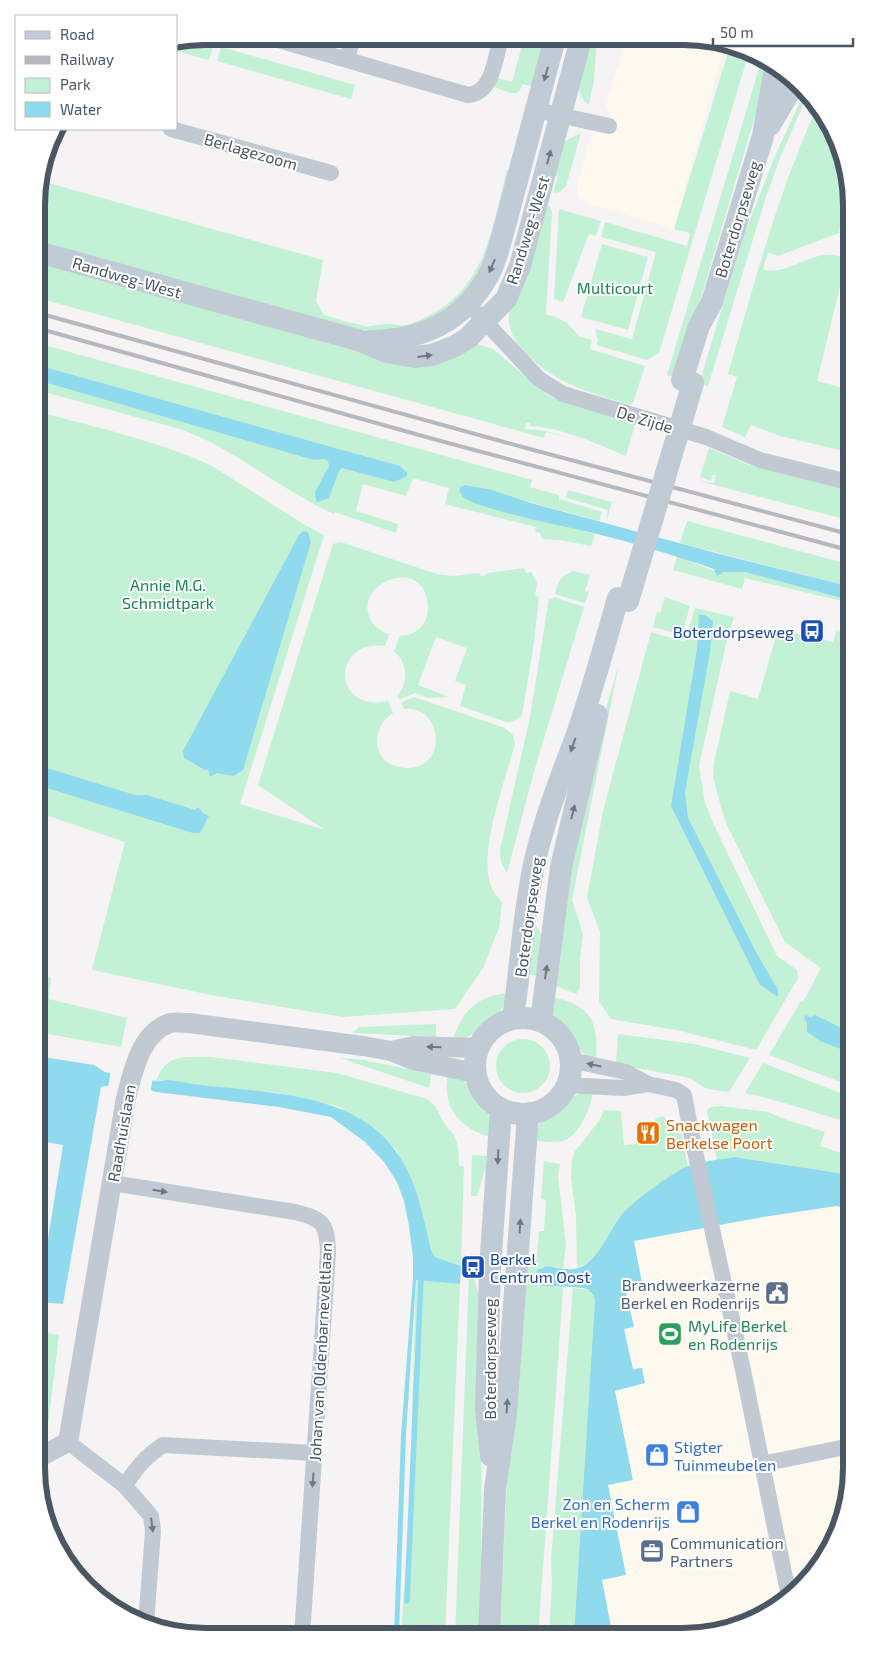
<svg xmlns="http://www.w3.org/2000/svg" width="888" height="1673" viewBox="0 0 888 1673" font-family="'Exo 2',sans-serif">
	<rect width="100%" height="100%" fill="#f5f3f3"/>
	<g fill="#fdf9ef">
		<polygon points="626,39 716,39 725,44 674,229 587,203 580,199 577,193 577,187 592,132 612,133 616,120 605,108"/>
		<polygon points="816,1204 851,1206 851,1480 839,1533 817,1571 777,1608 737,1628 683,1637 579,1636 632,1237"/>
	</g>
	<g fill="#c3f1d5">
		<path d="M524 38H548L535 87 523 84C517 100 507 91 494 87L497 78 512 82Z"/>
		<polygon points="189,39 213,46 209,60 176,51 176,42"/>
		<path d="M586 39H597L594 80 589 105C569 91 582 58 586 39Z"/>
		<polygon points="730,46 748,55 659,353 647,360 596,345 598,340 595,329 632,339 656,252 601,237 605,222 687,246 690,233 674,229"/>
		<polygon points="221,47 355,85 351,99 217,61"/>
		<polygon points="761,62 770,66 677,378 667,375"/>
		<polygon points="804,93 807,96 780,158 765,200 708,386 699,384 745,232 775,156"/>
		<path d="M816 110 843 151 847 178V187L839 233 778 256 768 253 763 269C782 276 804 258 823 255 831 254 839 256 847 258L817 381 852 390V453L780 436 751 425 745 437 722 427 737 377 728 374C754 285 777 195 816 110Z"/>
		<polygon points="581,133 566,186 560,192 553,193 558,176 548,174 565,141"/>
		<path d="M507 170 511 171C493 234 483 309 408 326 398 328 387 332 378 332 364 331 350 327 336 325L38 242V180L323 260 316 301 324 315C337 319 351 323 365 326 373 327 379 324 387 324 394 324 400 326 406 325 416 323 426 317 435 312 487 283 493 222 507 170Z"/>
		<path d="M546 205 550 207 552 212 546 314 558 318 567 323 579 336 592 340 590 349 645 366 633 403 629 405C591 392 560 386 530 357 515 343 507 331 509 310Z"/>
		<polygon points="559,209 601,221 596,236 589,234 563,302 554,299"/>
		<polygon points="602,244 648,257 628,330 581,317"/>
		<path d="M38 262 377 357 477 344 493 349 549 396 562 402 635 424 626 456C595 443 563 428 530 426V423H526L525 429 545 431 576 439 546 432 544 438 38 298Z"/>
		<path d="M37 343 532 480 530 487 559 495V499L602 512 599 521 468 485 465 486 462 495 477 504 595 534 591 546 559 540 542 539 540 533 535 532 536 527 445 504 449 488 413 478 406 496 363 484 356 511 398 524 396 533 335 512 334 514C280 490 236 449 180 429L37 390Z"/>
		<path d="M37 411C96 428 157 440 212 466L305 525 324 535 240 804 325 830 258 785 333 544 341 542 437 574 453 576 479 573 481 576 486 575 487 573 524 568 526 573 531 572 537 583 535 596 539 597 533 649 522 715C517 720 513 722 506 722L460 706 466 685 455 681 467 648 436 637 418 685 449 697 429 698 415 693 399 700 397 696C409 683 408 663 394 651L400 636C418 635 428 624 428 607 426 552 350 584 371 620 375 627 381 632 389 634L385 646C331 639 332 714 388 701L393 713C378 722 372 742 382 757 388 765 396 767 406 768 448 770 444 705 404 709L401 703 414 697 505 728 513 735 515 744C506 779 475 858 493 890 496 895 499 899 502 902L499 928 483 968 455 1009 343 1017 211 995 92 970 125 842 37 812Z"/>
		<polygon points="709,448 749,465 852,491 852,521 699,481 714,483 716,475 712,475 711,481 700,477"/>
		<polygon points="568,490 612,502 606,523 608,510 564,497 566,496"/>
		<polygon points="687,521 852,565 852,587 680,543"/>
		<polygon points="677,556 714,571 722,572 745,572 852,601 852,614 840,612 842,601 745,578 742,589 673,570"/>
		<path d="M573 571 590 575 585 591 589 592 585 603 555 594C557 582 562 575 573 571Z"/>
		<polygon points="554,597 584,607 535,768 507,873 501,862 500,850 530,717 549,598 553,599"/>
		<polygon points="665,597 690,606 682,635 653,627 657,612 660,613"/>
		<polygon points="695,608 734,617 726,644 699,766 705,803 713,823 775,952 777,956 797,970 798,978 756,1050 681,1031 611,1019 599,1001 600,932 587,898 603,811 651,632 685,642"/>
		<polygon points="778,629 833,642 836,631 852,635 851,1086 769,1055 801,1001 803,1002 821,968 785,942 726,823 721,807 713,777 714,763 730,691 758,699"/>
		<polygon points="619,664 572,900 583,934 580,958 580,988 576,994 553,985 563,890 602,722"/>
		<polygon points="533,920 541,934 539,976 526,974"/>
		<polygon points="37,975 51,977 49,999 127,1018 121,1047 37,1032"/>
		<path d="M509 993 502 1009 477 1032 464 1039 452 1042C462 1011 476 996 509 993Z"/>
		<path d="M549 997C590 1003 599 1021 596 1060 579 1055 576 1042 565 1031 561 1026 555 1022 552 1016 549 1011 550 1003 549 997Z"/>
		<polygon points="436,1024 436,1037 353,1033 359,1027"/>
		<polygon points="618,1034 694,1044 750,1058 729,1092 707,1089 690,1078 616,1064"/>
		<circle cx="523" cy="1066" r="27"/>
		<path d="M211 1057 337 1073 427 1099 435 1106 444 1123 454 1135 458 1146 459 1166H464L461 1266 435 1257 431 1250 397 1151 375 1129 337 1106 280 1093 210 1087 164 1080 156 1081C168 1051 184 1058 211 1057Z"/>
		<polygon points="340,1058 364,1060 431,1074 429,1088"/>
		<path d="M763 1063 851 1097V1123C816 1113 781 1101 745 1093Z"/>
		<path d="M448 1071 465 1082 485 1109 490 1117 494 1138C471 1133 448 1117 447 1091 446 1085 448 1078 448 1071Z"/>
		<path d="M593 1092C590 1109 579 1139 559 1142 550 1143 540 1141 531 1140L541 1121 556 1111 569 1099 581 1093Z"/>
		<polygon points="721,1106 768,1112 787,1120 825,1132 820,1146 851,1156 851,1175 734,1157 717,1160 707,1110 711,1107"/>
		<polygon points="604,1110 621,1111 624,1145 657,1142 655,1119 662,1116 680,1129 688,1166 669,1178 614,1225 594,1260 577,1268 576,1216 571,1178 572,1160 575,1151 599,1121"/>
		<polygon points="472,1155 487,1156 486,1167 477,1196 471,1196"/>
		<polygon points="544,1161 560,1164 558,1177 566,1245 563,1268 546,1266 542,1286 563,1287 557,1377 538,1636 500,1636 507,1477 519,1304 530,1261 536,1262 539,1231 544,1231 546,1200 541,1199"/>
		<polygon points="469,1276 475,1276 475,1283 482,1306 481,1604 479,1636 455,1636"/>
		<polygon points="416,1279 460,1284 445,1636 401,1636 409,1513"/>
		<polygon points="573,1288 589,1290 595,1299 574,1636 549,1636 552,1582 551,1559"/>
		<polygon points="40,1332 59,1335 48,1425 36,1427 36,1380"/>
	</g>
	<g fill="#90daee">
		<polygon points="37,365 400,466 407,473 407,476 394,482 342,468 339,471 329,498 318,502 316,501 315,492 329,466 328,461 325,459 314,460 37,380"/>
		<path d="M466 485 492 490 531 503 716 553 852 587V601L745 572H723L717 576 714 569C673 555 631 542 589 532 568 527 474 508 463 497 461 495 461 493 459 491L460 487Z"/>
		<polygon points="303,531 308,532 311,542 243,770 234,776 217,773 210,777 208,770 205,770 184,758 183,751 299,535"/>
		<polygon points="699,615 705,615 713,621 710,652 685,792 688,818 756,952 778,990 778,997 760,985 671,806 697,649"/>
		<polygon points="37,765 135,795 147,795 195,810 198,807 203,813 209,816 200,833 193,833 37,785"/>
		<polygon points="805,1015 811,1017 815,1015 852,1033 851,1053 820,1041 807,1032 807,1023 804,1018"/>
		<path d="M37 1056 94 1065 105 1072 156 1081C161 1082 163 1080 167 1080 185 1082 202 1086 220 1087 286 1094 368 1097 404 1164 419 1190 424 1221 431 1250L435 1257 461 1266 460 1284 416 1280 406 1435 399 1636H394L401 1435 413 1279V1257L409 1226 404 1201 397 1182 384 1162 365 1142 346 1128 331 1117 279 1107 156 1092C144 1087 114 1084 101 1087L63 1304 38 1302 63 1145 40 1141 44 1117 37 1116Z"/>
		<path d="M734 1157 851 1175V1227L847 1210 837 1206 763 1217 634 1241 643 1288 626 1292 634 1327 624 1329 633 1369 642 1368 645 1383 615 1391 633 1480 608 1485 626 1575 602 1580 613 1637 574 1636 595 1299C593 1295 591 1291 587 1289 579 1286 552 1287 542 1286V1282L537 1281V1269H542L546 1266C554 1267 565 1270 573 1269 600 1267 609 1224 628 1208 641 1196 672 1173 688 1166 702 1161 719 1160 734 1157Z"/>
	</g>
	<polygon fill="#f5f3f3" points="111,1070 153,1078 150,1093 108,1088"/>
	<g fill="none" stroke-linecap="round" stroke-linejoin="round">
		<polyline stroke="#90daee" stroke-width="5.5" points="407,1601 421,1280"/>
		<g stroke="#c1cad2" stroke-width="16">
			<path d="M268 37 468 95C493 93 495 58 501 38"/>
			<polyline points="347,59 353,37"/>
			<polyline points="536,110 609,126"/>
			<polyline points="171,129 331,173"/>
			<polyline points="477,313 539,379 563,394 706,437 760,460 852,483"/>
			<polyline points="570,1060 626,1072 648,1084 676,1090 684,1095 693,1142 743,1370 789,1597"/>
			<polyline points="567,1085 623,1088 648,1084"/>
			<path d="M112 1183 295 1212C324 1219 327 1224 328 1253L302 1636"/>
			<polyline points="68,1442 125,1486 151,1516 153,1531 146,1624"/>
			<polyline points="762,1464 851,1446"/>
			<path d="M125 1486C136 1468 145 1457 163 1445L315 1453"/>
		</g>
		<g stroke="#c1cad2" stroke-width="20">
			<polyline points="391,1051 414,1046 477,1048"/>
			<path d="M36 1459 68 1442 126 1098C133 1072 140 1033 170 1023 176 1022 183 1023 189 1023L363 1046 391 1051 413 1060 475 1073"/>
		</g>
		<g stroke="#c1cbd6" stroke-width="22">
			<polyline points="770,125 796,81"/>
			<polyline points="38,252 361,341 387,352 414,357 432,355 455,346 468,338 506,299 520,266 581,39"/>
			<path d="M370 341C421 340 462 323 488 276 497 260 501 240 506 222L555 38"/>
			<polyline points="682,380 699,326 712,302 763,136 775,69"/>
			<circle cx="523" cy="1066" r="48"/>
			<path d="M513 1018C521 966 523 912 535 860 545 817 561 777 576 737 592 691 605 644 618 598"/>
			<polyline points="541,1021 561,867 597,715"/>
			<polyline points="491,1456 486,1410 490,1269 501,1109"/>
			<polyline points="489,1636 495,1489 506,1414 528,1114"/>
		</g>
		<g stroke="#b5b8bd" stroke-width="4">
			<polyline points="38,313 526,448 852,535"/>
			<polyline points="37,328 437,440 852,551"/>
		</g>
		<polyline stroke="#c1cbd6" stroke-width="22" points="628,601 693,383"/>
	</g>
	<defs><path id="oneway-solid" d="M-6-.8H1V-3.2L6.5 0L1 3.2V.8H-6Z" transform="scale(1.25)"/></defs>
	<g fill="#6e7984">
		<use href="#oneway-solid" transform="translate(546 74) rotate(105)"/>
		<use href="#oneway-solid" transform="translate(549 157) rotate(-75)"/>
		<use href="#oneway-solid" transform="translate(492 266) rotate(113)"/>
		<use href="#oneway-solid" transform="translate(425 356) rotate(-8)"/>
		<use href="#oneway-solid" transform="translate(573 745) rotate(110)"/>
		<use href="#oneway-solid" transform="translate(573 812) rotate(-76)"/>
		<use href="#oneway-solid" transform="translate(546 972) rotate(-82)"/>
		<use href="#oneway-solid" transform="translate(498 1157) rotate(93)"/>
		<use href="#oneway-solid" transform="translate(520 1226) rotate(-86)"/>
		<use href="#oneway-solid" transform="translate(507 1406) rotate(-86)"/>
	</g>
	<g fill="#6e7983">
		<use href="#oneway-solid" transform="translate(434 1047) rotate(-178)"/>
		<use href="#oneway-solid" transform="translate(594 1065) rotate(-168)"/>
		<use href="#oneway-solid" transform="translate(160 1191) rotate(9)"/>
		<use href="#oneway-solid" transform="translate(313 1480) rotate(95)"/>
		<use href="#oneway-solid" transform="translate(152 1525) rotate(83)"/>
	</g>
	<defs>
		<symbol id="bus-square" viewBox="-11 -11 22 22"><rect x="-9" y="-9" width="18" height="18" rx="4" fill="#1a4fb4" stroke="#fff"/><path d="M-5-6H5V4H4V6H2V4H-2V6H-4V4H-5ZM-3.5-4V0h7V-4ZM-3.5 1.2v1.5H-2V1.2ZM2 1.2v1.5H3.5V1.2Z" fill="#fff"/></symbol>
		<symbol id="restaurant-square" viewBox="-11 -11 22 22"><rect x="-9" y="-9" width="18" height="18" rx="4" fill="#e8710a" stroke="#fff"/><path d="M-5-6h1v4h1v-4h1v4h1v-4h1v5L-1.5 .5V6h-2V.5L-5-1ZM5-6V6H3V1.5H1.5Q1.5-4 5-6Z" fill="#fff"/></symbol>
		<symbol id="civic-square" viewBox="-11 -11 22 22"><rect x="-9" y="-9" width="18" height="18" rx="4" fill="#5c6f8a" stroke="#fff"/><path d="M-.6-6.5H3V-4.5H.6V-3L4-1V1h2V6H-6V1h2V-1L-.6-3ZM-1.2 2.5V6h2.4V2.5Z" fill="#fff"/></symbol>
		<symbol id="stadium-square" viewBox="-11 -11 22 22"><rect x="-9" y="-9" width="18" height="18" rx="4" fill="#2e9e5b" stroke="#fff"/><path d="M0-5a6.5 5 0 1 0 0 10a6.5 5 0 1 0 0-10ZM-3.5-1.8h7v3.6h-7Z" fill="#fff"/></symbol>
		<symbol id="shop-square" viewBox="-11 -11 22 22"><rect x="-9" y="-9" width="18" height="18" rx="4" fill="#3f7fe0" stroke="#fff"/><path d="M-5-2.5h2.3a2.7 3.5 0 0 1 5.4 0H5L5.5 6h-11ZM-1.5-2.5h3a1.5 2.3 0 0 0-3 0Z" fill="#fff"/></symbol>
		<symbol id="office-square" viewBox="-11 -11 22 22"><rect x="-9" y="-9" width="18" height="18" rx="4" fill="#5c6f8a" stroke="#fff"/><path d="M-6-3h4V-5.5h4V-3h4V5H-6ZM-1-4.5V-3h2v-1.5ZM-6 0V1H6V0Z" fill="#fff"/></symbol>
	</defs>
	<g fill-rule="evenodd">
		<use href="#bus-square" x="798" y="617" width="28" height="28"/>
		<use href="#restaurant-square" x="634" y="1119" width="28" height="28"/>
		<use href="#bus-square" x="459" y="1253" width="28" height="28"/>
		<use href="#civic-square" x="763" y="1279" width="28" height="28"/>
		<use href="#stadium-square" x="656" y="1320" width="28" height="28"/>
		<use href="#shop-square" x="643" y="1441" width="28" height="28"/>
		<use href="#shop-square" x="674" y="1498" width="28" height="28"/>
		<use href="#office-square" x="638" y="1537" width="28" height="28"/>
	</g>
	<g text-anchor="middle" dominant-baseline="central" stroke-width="4" stroke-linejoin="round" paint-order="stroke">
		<g font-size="16" fill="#4a5661" stroke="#fff">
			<text transform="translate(251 151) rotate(16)">Berlagezoom</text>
			<text transform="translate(737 219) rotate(-73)">Boterdorpseweg</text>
			<text transform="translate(527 230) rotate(-73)">Randweg-West</text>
			<text transform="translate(127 277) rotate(16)">Randweg-West</text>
			<text transform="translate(645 419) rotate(17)">De Zijde</text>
			<text transform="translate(528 917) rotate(-82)">Boterdorpseweg</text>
			<text transform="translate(121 1133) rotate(-80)">Raadhuislaan</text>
			<text transform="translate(320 1352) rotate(-87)">Johan van Oldenbarneveltlaan</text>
			<text transform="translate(489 1359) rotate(-90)">Boterdorpseweg</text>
		</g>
		<g font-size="16" fill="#17864f" stroke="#fff">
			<text x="615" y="287">Multicourt</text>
			<text x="168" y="584">Annie M.G.<tspan x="168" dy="18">Schmidtpark</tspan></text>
		</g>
		<g font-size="16" fill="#164399" stroke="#fff" text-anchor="end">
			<text x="794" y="631">Boterdorpseweg</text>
			<text x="490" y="1258" text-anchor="start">Berkel<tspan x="490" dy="18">Centrum Oost</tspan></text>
		</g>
		<g font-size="16" fill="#c56008" stroke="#fff" text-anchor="start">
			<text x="666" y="1124">Snackwagen<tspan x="666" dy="18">Berkelse Poort</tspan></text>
		</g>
		<g font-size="16" fill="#4e5e75" stroke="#fff" text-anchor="end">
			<text x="760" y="1284">Brandweerkazerne<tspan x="760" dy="18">Berkel en Rodenrijs</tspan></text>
			<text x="670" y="1542" text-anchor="start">Communication<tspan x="670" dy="18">Partners</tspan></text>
		</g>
		<g font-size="16" fill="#27864d" stroke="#fff" text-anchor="start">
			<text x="688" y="1325">MyLife Berkel<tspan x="688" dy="18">en Rodenrijs</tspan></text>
		</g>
		<g font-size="16" fill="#366cbe" stroke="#fff" text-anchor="start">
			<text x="674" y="1446">Stigter<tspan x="674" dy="18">Tuinmeubelen</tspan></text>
			<text x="670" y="1503" text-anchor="end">Zon en Scherm<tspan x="670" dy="18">Berkel en Rodenrijs</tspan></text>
		</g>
	</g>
	<path d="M0 0H888V1673H0ZM205 45H683A160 160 0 0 1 843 205V1468A160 160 0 0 1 683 1628H205A160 160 0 0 1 45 1468V205A160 160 0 0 1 205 45Z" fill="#fff" fill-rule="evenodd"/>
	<path fill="none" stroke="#4a5661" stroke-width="6" d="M205 45H683A160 160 0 0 1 843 205V1468A160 160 0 0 1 683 1628H205A160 160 0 0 1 45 1468V205A160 160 0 0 1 205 45Z"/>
	<rect x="15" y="15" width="162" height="115" fill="#ffffff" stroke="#b7bbc0"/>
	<rect x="25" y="31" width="25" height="8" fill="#c1cbd6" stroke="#b7bbc0"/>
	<text x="60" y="40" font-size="15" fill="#4a5661">Road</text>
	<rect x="25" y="56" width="25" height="8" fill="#b5b8bd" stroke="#b7bbc0"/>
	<text x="60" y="65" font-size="15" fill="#4a5661">Railway</text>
	<rect x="25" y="78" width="25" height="15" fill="#c3f1d5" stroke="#b7bbc0"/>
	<text x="60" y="90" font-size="15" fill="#4a5661">Park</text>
	<rect x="25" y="102" width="25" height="15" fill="#90daee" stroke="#b7bbc0"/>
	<text x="60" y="115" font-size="15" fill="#4a5661">Water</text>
	<path d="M713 38v8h140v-8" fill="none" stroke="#4a5661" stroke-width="2.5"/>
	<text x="720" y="38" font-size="15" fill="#4a5661" stroke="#ffffff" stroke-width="4" paint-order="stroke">50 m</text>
</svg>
